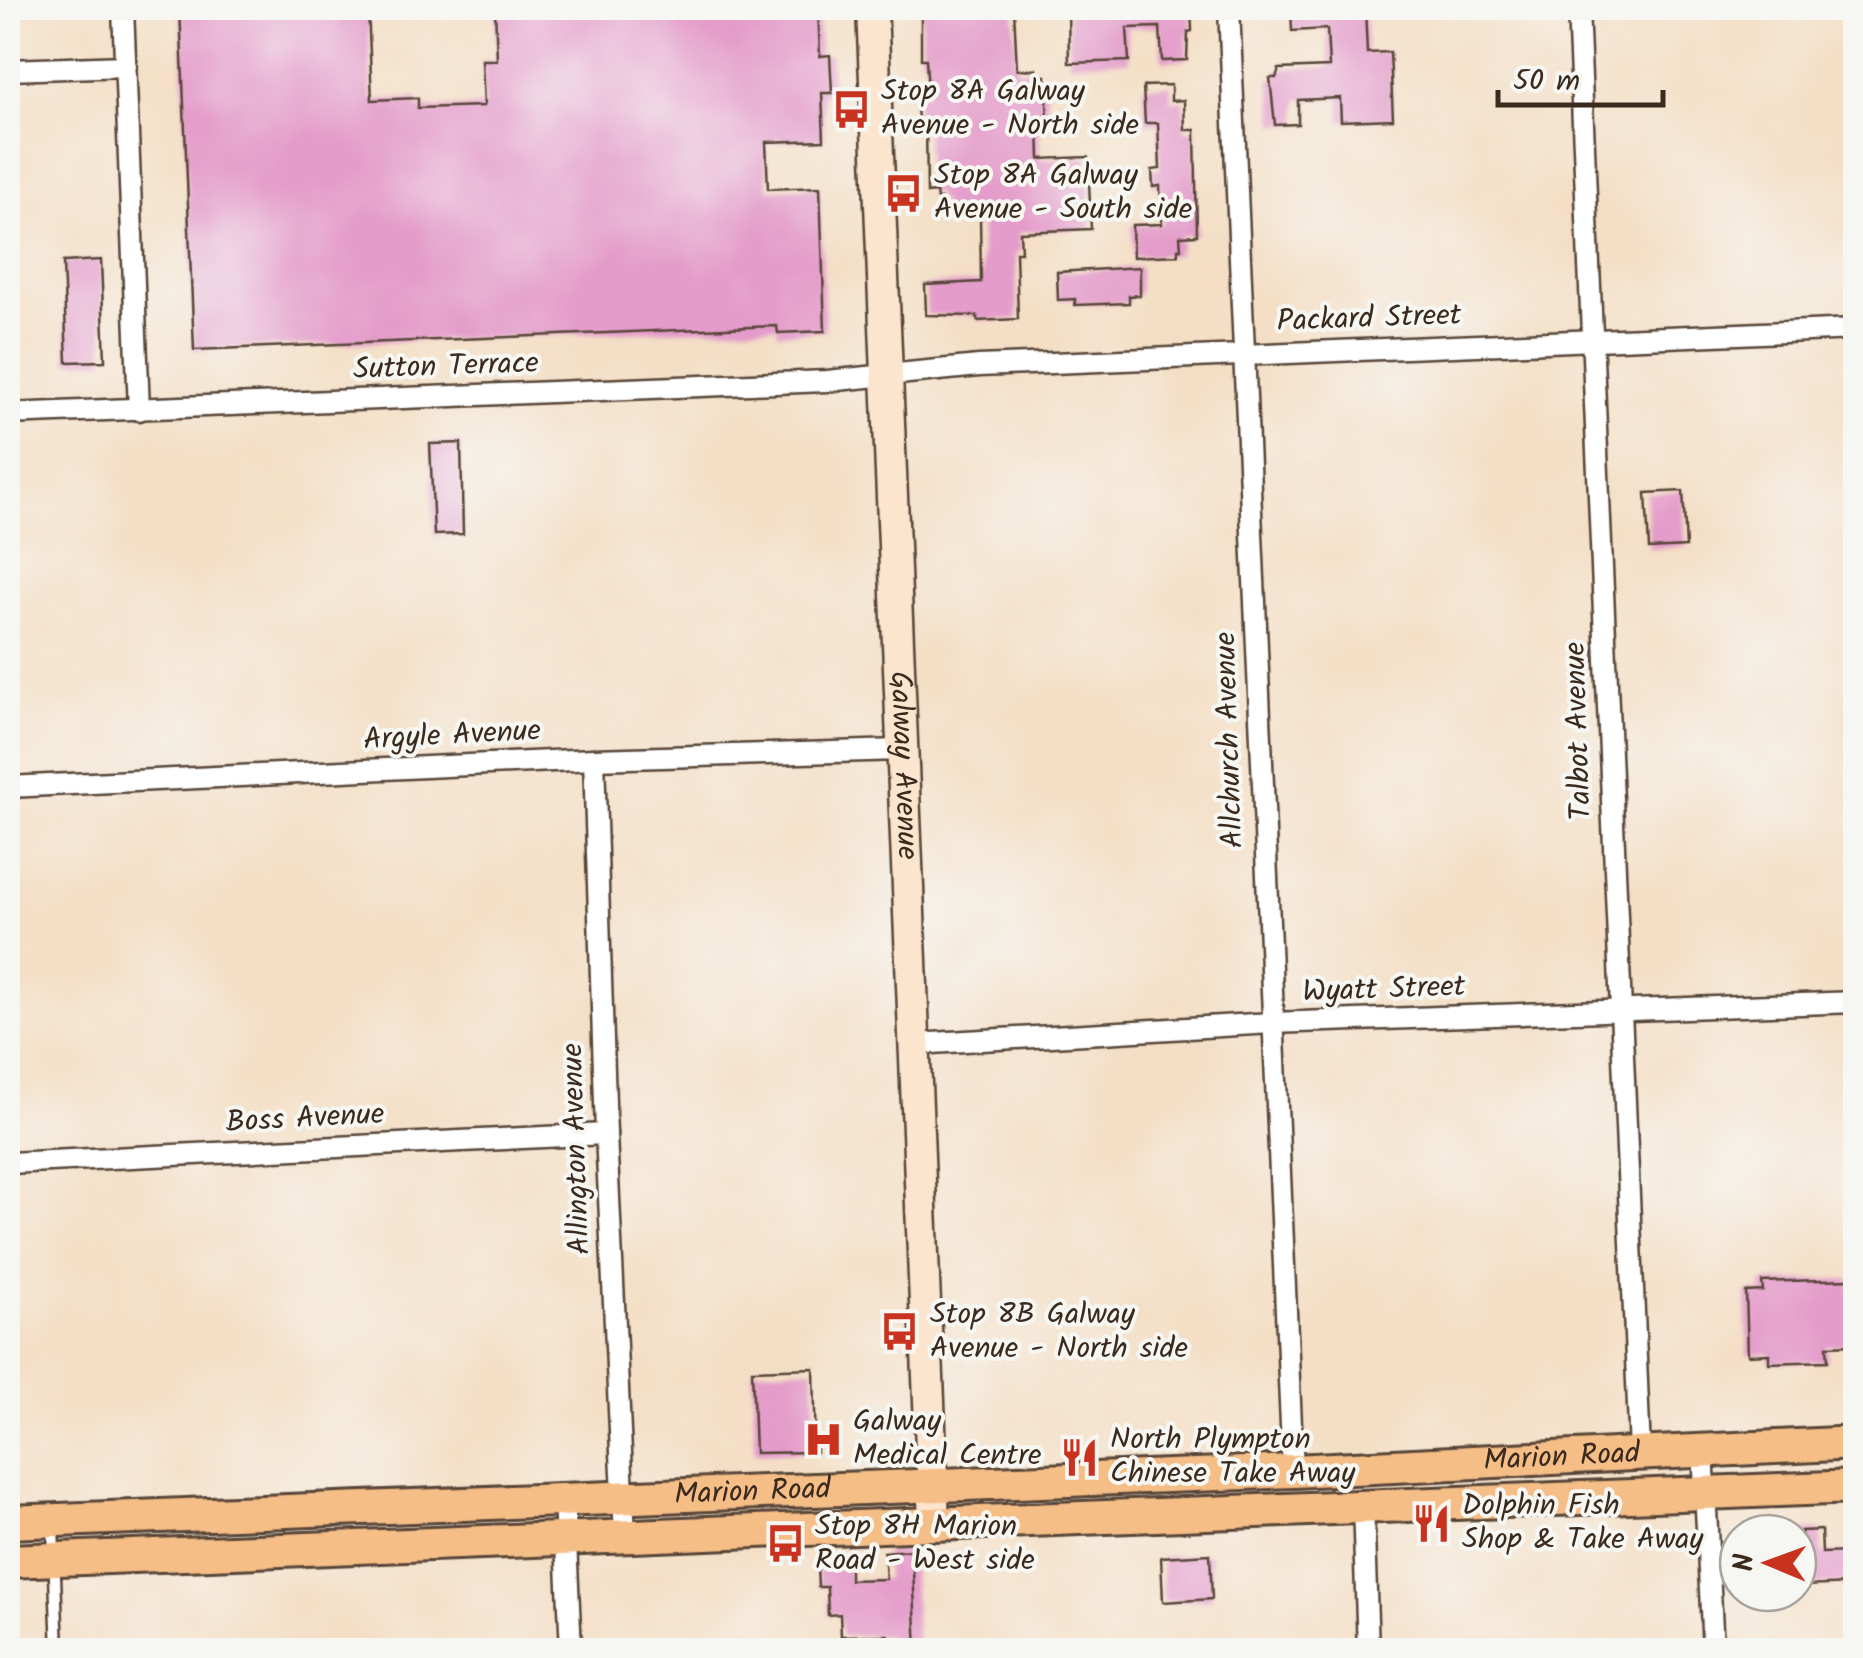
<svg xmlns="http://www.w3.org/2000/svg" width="1863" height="1658" viewBox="0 0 1863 1658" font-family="Kalam,sans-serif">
	<rect width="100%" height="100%" fill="#f6f6f2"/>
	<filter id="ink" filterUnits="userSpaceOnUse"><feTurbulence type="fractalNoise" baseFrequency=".01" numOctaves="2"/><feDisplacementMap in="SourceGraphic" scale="20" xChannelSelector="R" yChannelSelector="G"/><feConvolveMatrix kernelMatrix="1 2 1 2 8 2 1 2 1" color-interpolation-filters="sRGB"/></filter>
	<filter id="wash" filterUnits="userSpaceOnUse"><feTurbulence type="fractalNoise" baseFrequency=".0048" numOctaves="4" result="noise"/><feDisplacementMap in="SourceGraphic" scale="40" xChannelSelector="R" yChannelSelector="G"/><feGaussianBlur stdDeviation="2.25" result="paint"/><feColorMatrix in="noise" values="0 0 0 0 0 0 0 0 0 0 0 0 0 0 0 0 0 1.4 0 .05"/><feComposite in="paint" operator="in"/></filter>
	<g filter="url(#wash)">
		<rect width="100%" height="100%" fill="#f4dfc6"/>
		<g id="blocks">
			<g fill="#e49cca">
				<polygon points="180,8 368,8 372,100 418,98 418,108 484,106 482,60 497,60 495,9 818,8 820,56 830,55 832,93 822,93 824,140 766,142 768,189 820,187 825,331 778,333 777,326 194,350"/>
				<polygon points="921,8 1014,8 1017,70 1036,69 1037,76 1046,76 1048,125 1039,126 1040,159 1088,157 1091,229 1020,232 1021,252 1016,252 1018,319 978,321 977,316 926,315 925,285 981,282 980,215 942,217 941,199 937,199 936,192 927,193 926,121 918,121 916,93 928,93 926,59 921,59"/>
				<polygon points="1068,8 1191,8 1192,31 1188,32 1187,60 1162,61 1160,27 1127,28 1129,61 1069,63"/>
				<polygon points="1291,8 1365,8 1367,53 1390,52 1393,119 1341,121 1340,98 1298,100 1298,124 1275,125 1270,78 1276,78 1279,69 1329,67 1327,29 1292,31"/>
				<polygon points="1171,85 1171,101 1184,100 1185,130 1195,130 1197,235 1180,236 1181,249 1178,249 1178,255 1133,257 1132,225 1162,224 1160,186 1153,187 1152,170 1160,169 1158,123 1145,123 1143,86"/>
				<polygon points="101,260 105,361 67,362 63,262"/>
				<polygon points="1140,267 1140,295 1129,296 1129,303 1075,305 1075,299 1058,300 1057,272"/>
				<polygon points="461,443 463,534 434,535 430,444"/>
				<polygon points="1683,491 1686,547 1649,549 1646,493"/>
				<polygon points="1850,1279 1852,1345 1827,1346 1828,1361 1769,1363 1769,1354 1748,1355 1746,1292 1763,1291 1762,1282"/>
				<polygon points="814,1368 816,1452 755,1453 752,1370"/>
				<polygon points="1821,1530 1822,1553 1851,1552 1852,1584 1803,1586 1801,1531"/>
				<polygon points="912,1550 917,1650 889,1650 888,1635 841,1636 840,1614 828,1615 827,1587 818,1587 817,1566 850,1565 850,1580 886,1579 884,1552"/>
				<polygon points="1210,1554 1212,1599 1163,1602 1161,1557"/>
			</g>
		</g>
	</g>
	<g filter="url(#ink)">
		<use href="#blocks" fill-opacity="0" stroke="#574537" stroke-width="2.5"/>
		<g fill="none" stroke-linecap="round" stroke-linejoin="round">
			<defs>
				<polyline id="lane" points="53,1527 58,1650"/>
				<g id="street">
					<polyline points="123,8 139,410"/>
					<polyline points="1229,8 1293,1471"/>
					<polyline points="1578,8 1640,1452"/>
					<polyline points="8,70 126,66"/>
					<polyline points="8,414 827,381 979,366 1856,329"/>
					<polyline points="594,759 606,1134 625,1537"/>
					<polyline points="8,787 594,759 901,750"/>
					<polyline points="915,1044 1272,1023 1856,1002"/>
					<polyline points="8,1163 606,1134"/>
					<polyline points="1703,1449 1713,1650"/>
					<polyline points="564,1499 571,1650"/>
					<polyline points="1363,1505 1368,1650"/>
				</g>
				<g id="secondary">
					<path id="s1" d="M872 8 934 1523"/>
				</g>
				<g id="primary">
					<path id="s2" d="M8 1522 1293 1471 1856 1443"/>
					<polyline points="8,1561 1856,1487"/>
				</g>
			</defs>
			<use href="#lane" stroke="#574537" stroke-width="15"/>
			<use href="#street" stroke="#574537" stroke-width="25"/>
			<use href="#secondary" stroke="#574537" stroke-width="35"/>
			<use href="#primary" stroke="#574537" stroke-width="38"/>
			<use href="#lane" stroke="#fff" stroke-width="10"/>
			<use href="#street" stroke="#fff" stroke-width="20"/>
			<use href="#secondary" stroke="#fbe5cf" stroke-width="30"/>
			<use href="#primary" stroke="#f6be87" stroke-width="32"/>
		</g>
	</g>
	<defs>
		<symbol id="bus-bare" viewBox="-9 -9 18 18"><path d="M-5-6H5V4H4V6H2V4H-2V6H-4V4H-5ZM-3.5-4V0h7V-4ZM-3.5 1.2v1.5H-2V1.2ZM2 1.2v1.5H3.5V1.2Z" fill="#c8321e" stroke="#f6f6f2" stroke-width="2.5" paint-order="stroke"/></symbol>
		<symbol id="hospital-bare" viewBox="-9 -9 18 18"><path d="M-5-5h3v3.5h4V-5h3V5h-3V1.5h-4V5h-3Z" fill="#c8321e" stroke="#f6f6f2" stroke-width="2.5" paint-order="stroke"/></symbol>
		<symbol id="restaurant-bare" viewBox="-9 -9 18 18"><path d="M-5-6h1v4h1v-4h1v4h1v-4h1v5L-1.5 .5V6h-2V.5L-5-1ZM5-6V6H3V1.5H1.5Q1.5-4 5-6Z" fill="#c8321e" stroke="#f6f6f2" stroke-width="2.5" paint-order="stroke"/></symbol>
	</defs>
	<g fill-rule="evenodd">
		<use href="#bus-bare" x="824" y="82" width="55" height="55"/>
		<use href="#bus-bare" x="876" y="166" width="55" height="55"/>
		<use href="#bus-bare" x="872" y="1304" width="55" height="55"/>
		<use href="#hospital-bare" x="796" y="1412" width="55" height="55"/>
		<use href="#restaurant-bare" x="1052" y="1430" width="55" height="55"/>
		<use href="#restaurant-bare" x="1404" y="1496" width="55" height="55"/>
		<use href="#bus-bare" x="758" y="1516" width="55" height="55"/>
	</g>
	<g text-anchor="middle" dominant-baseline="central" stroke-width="8" stroke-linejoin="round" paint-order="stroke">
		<g font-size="30" fill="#3b2a1e" stroke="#f6f6f2" text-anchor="start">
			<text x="881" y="92">Stop 8A Galway<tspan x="881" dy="34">Avenue - North side</tspan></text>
			<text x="934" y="176">Stop 8A Galway<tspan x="934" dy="34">Avenue - South side</tspan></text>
			<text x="930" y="1315">Stop 8B Galway<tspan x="930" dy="34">Avenue - North side</tspan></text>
			<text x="853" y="1422">Galway<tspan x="853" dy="34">Medical Centre</tspan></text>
			<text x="1110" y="1440">North Plympton<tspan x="1110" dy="34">Chinese Take Away</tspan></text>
			<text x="1462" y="1506">Dolphin Fish<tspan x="1462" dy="34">Shop &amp; Take Away</tspan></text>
			<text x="815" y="1527">Stop 8H Marion<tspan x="815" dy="34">Road - West side</tspan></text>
		</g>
		<g font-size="30" fill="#3b2a1e" stroke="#f6f6f2">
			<text transform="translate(1369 319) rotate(-2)">Packard Street</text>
			<text transform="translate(446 367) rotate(-2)">Sutton Terrace</text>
			<text transform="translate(1579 731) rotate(-92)">Talbot Avenue</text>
			<text transform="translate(452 736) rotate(-3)">Argyle Avenue</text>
			<text transform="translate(1230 740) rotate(-92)">Allchurch Avenue</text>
			<text stroke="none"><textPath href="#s1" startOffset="758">Galway Avenue</textPath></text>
			<text transform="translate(1384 990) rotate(-2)">Wyatt Street</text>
			<text transform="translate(305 1119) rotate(-3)">Boss Avenue</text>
			<text transform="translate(577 1149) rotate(-92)">Allington Avenue</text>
			<text stroke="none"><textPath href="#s2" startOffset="1555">Marion Road</textPath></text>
			<text stroke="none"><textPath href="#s2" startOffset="745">Marion Road</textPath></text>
		</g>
	</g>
	<rect width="1863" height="1658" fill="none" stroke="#f6f6f2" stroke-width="40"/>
	<g transform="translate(1768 1563) rotate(271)"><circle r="48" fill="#f6f6f2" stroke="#aba49d" stroke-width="2.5"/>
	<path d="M0-8L18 38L0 25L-18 38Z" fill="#c8321e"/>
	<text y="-15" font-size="28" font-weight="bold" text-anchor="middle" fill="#3b2a1e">N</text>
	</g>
	<path d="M1498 90v15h165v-15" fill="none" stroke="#3b2a1e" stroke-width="5"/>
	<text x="1513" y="90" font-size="30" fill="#3b2a1e" stroke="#f6f6f2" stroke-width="8" paint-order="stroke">50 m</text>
</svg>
